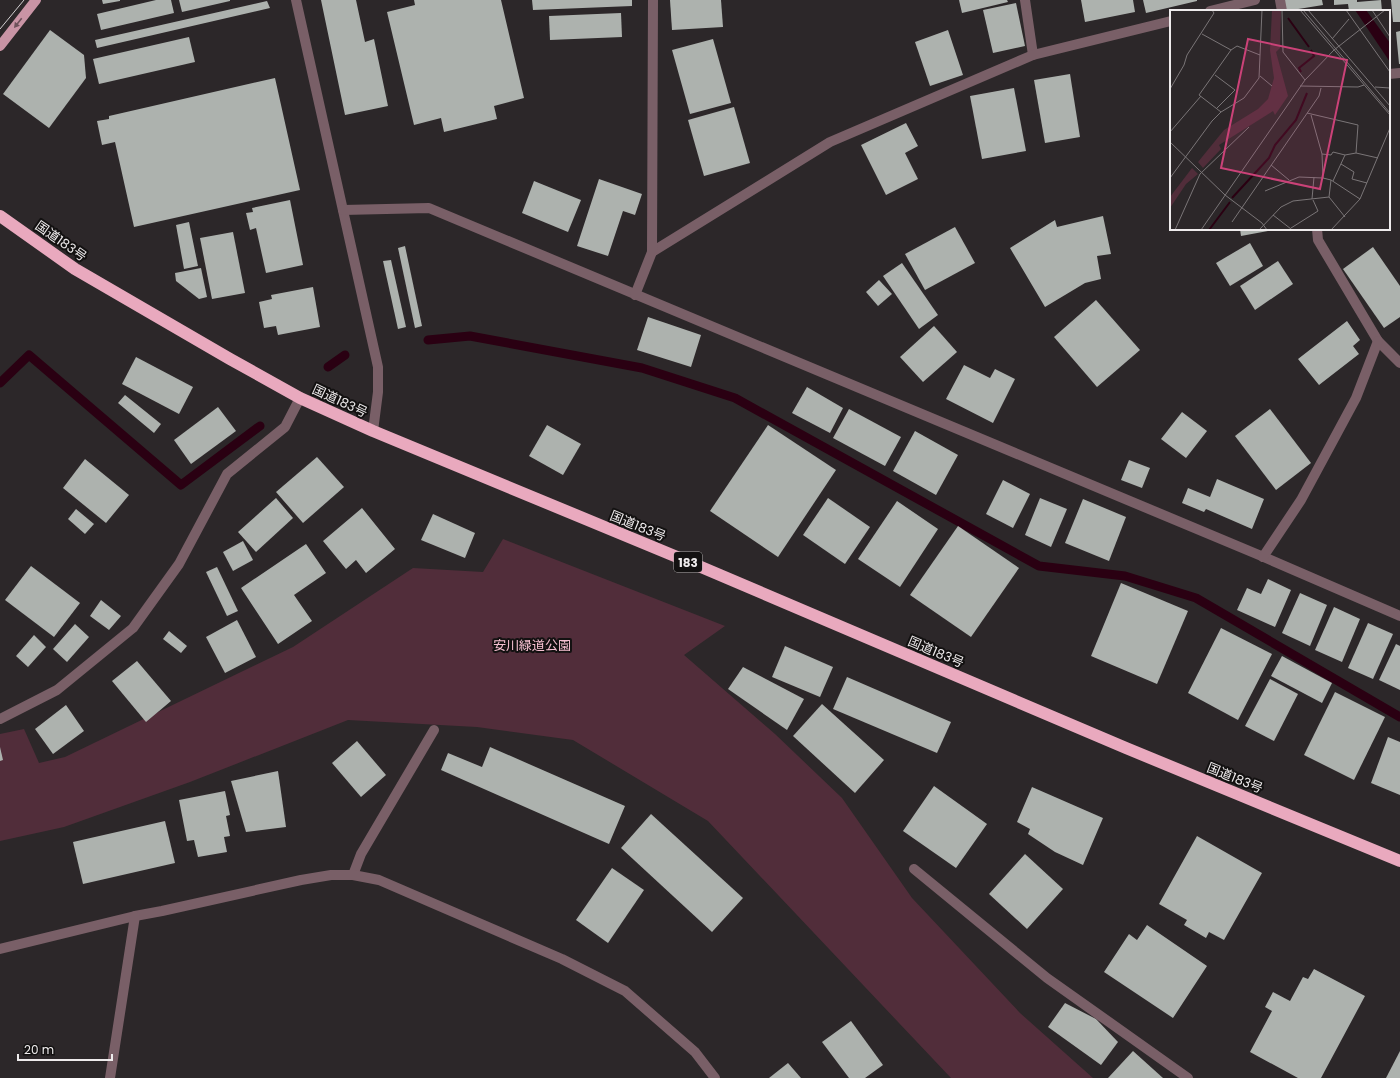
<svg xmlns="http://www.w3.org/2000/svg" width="1400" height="1078" viewBox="0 0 1400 1078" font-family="Poppins,'Noto Sans JP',sans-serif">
	<rect width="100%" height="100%" fill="#2c2729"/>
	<polygon fill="#512d3a" points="503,539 725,626 684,655 775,734 842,798 912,898 1020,1013 1093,1078 951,1078 708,821 573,740 477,727 348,720 190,782 64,827 0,841 0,734 24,729 39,763 65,757 293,647 413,568 483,572"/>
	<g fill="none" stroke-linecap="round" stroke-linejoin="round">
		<g stroke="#2a0012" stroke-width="9">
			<polyline points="428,340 470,336 642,368 735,398 1039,566 1125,576 1196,598 1400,717"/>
			<polyline points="328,367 345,355"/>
			<polyline points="0,383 29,355 181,485 260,426"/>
		</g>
	</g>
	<g fill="#adb2ae">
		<polygon points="102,0 120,0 120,1 103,4"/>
		<polygon points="156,0 171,0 174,13 101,30 97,14"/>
		<polygon points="179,0 230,0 230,1 182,12"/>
		<polygon points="321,0 356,0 365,42 374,39 388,106 345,115"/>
		<polygon points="414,0 501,0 524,98 494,106 497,119 444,132 441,118 414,125 387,12 415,5"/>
		<polygon points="532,0 632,0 632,6 533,10"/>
		<polygon points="670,0 721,0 723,27 672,30"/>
		<polygon points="959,0 1007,0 1008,2 962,13"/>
		<polygon points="1081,0 1133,0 1135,12 1085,22"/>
		<polygon points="1143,0 1197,0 1197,1 1146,13"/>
		<polygon points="1284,0 1322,0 1323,5 1286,11"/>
		<polygon points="1334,0 1357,0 1357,2 1381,0 1382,11 1349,11 1348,4 1334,5"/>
		<polygon points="1391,0 1400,0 1400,22 1393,22"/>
		<polygon points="267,1 270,8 97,48 95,40"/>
		<polygon points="1016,3 1025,46 993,53 983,10"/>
		<polygon points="621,13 622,37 550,40 549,16"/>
		<polygon points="50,30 84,55 86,78 49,128 3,94"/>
		<polygon points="948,30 963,75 930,86 915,42"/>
		<polygon points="1400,31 1400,64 1399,64 1396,32"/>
		<polygon points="189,37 195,62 99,84 93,59"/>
		<polygon points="713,39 731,103 690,114 672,50"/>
		<polygon points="1070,74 1080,137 1045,143 1034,80"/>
		<polygon points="275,78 300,190 134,227 115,142 102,145 97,121 109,119 109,116"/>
		<polygon points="1014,88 1026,151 982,159 970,96"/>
		<polygon points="734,107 750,163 704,176 688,120"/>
		<polygon points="906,123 918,146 905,153 918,179 886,195 861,145"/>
		<polygon points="599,179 642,194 635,215 623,211 608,256 577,246"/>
		<polygon points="534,181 581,200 568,232 522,213"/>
		<polygon points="290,200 303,265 266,273 256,228 250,230 246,213 253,212 252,208"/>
		<polygon points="1103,216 1111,254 1097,256 1101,279 1085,283 1045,307 1010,248 1055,220 1057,227"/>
		<polygon points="189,222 198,266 184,269 176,225"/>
		<polygon points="955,227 975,263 925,290 905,254"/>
		<polygon points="1240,229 1273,229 1273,230 1241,236"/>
		<polygon points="233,232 245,293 212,299 200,238"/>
		<polygon points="1250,243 1263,266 1230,286 1216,263"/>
		<polygon points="405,246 422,326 415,328 398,248"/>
		<polygon points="1373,247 1400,286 1400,317 1384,328 1343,269"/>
		<polygon points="391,260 406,327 398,329 383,261"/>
		<polygon points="1278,261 1293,284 1255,310 1240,286"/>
		<polygon points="902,263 938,315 919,329 883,276"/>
		<polygon points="201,268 207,297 199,299 176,281 175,273"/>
		<polygon points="879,280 892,294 878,306 866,292"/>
		<polygon points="313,287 320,327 278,335 276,326 264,328 259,302 272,299 271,295"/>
		<polygon points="1096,300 1140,350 1097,387 1054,337"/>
		<polygon points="648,317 701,335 691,367 637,350"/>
		<polygon points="1347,321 1360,340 1353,346 1359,354 1319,385 1298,359"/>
		<polygon points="934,326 957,352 923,382 900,357"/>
		<polygon points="136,357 193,387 179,414 122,384"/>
		<polygon points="964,365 990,378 995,369 1015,379 993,423 946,399"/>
		<polygon points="807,387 843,408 830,433 792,413"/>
		<polygon points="125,395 161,424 154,433 118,403"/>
		<polygon points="218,407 236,431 191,464 174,440"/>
		<polygon points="849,409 901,437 885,466 833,438"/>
		<polygon points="1270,409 1311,463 1276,490 1235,436"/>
		<polygon points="1182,412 1207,431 1186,458 1161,439"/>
		<polygon points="547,425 581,444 563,475 529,456"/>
		<polygon points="768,425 836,470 778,557 710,511"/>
		<polygon points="915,431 958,455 936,495 893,471"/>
		<polygon points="317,457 344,487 303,523 276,492"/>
		<polygon points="85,459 129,495 106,523 63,488"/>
		<polygon points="1129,460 1150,468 1142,488 1121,480"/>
		<polygon points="1217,479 1264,499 1252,529 1206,509 1204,512 1182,503 1188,488 1210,497"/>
		<polygon points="1003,480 1030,494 1013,528 986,514"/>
		<polygon points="276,498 293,518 256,552 238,532"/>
		<polygon points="828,498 870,527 845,564 803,535"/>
		<polygon points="1040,498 1067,509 1051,547 1025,535"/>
		<polygon points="1083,499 1126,517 1109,561 1065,543"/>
		<polygon points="897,501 938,529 900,587 858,559"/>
		<polygon points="362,508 395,549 366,573 356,560 346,569 323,541"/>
		<polygon points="76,509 94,524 85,534 68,519"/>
		<polygon points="433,514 475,533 465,558 421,540"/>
		<polygon points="958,526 1019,568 971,637 910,595"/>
		<polygon points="243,541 253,560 233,571 223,552"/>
		<polygon points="306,544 326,573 294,595 312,621 278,644 241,588"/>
		<polygon points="31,566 80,603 54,637 5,600"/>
		<polygon points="217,567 238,611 227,616 206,572"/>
		<polygon points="1268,579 1291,590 1275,627 1237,610 1247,588 1261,594"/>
		<polygon points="1121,583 1188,611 1157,684 1091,656"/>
		<polygon points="1300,593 1327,605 1310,646 1282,633"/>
		<polygon points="101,600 121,616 109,630 90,616"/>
		<polygon points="1334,607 1360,619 1342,662 1315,650"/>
		<polygon points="237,620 256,657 225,673 206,637"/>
		<polygon points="1368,623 1393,634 1373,679 1348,668"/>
		<polygon points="75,624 89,637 67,662 53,649"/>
		<polygon points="1221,628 1272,654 1238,720 1188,693"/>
		<polygon points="169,631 187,646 181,653 163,639"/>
		<polygon points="34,635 46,647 28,667 16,656"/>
		<polygon points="1396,644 1400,646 1400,690 1379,680"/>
		<polygon points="785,646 833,667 820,697 772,677"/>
		<polygon points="1282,656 1332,683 1322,703 1271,676"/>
		<polygon points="137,661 171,701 146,722 112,681"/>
		<polygon points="743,667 804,699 787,730 728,689"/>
		<polygon points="847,677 951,722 937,753 833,709"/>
		<polygon points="1270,679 1298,694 1274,741 1245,726"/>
		<polygon points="1335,692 1385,717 1354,780 1304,755"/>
		<polygon points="822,704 884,760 855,793 793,736"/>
		<polygon points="66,705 84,731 53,754 35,729"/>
		<polygon points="1388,737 1400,742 1400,795 1371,783"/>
		<polygon points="357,741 386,775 361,797 332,763"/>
		<polygon points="0,747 3,760 0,761"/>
		<polygon points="490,747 625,806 609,844 441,770 448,753 482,767"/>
		<polygon points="278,771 286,827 246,832 231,781"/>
		<polygon points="934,786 987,824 956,868 903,831"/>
		<polygon points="1032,787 1103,818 1083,865 1055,852 1028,834 1030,829 1017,822"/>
		<polygon points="225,791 230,815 226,816 230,836 224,837 227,852 198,857 194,840 187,841 179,800"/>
		<polygon points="651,814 743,898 712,932 621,848"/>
		<polygon points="165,821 175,863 83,884 73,842"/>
		<polygon points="1197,836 1262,873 1224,940 1209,932 1206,938 1184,925 1187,920 1159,904"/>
		<polygon points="1025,854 1063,889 1027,929 989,894"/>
		<polygon points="612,868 644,890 608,943 576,920"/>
		<polygon points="1147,925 1207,966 1173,1018 1104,972 1129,934 1137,940"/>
		<polygon points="1314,969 1365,996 1321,1078 1298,1078 1250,1052 1272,1011 1265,1007 1273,992 1290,1001 1303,977 1308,979"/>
		<polygon points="1065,1003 1096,1019 1118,1042 1101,1065 1048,1027"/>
		<polygon points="851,1021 883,1065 865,1078 849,1078 822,1042"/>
		<polygon points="1133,1051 1163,1078 1108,1078"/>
		<polygon points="1400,1051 1400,1078 1386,1078"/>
		<polygon points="788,1063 801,1078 769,1078"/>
	</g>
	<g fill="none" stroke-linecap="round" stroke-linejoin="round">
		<g stroke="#795f67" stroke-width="10">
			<polyline points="296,0 378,367 378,392 373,431"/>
			<polyline points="1025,0 1033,55"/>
			<polyline points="1280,0 1282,11"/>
			<polyline points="1210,11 1255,0"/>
			<polyline points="1389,74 1400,73"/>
			<polyline points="343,210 429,208 1259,555 1400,616"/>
			<polyline points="1317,229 1318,240 1378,341 1400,363"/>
			<polyline points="652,252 830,142 1033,55 1171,21"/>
			<polyline points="635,295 652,252 653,0"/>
			<polyline points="1263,557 1301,500 1356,398 1378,341"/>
			<polyline points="0,719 57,690 133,628 179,564 227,474 285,427 300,398"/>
			<polyline points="914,869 1047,978 1188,1078"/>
			<polyline points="353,875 361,854 434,730"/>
			<polyline points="0,949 135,916 162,911 301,880 331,875 353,875 379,880 562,959 625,991 695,1052 715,1078"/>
			<polyline points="110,1078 135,916"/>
		</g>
		<polyline stroke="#c994a5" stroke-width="10" points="0,46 36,0"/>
		<polyline stroke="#e9a9be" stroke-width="12" points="0,216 75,269 230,359 300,398 373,431 694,564 1126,748 1400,861"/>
		<polyline stroke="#d2cfd0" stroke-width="1" points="0,29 24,0"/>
	</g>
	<defs><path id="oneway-solid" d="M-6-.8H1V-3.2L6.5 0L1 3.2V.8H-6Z"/></defs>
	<use fill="#6e525b" href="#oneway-solid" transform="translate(18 23) rotate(128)"/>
	<g text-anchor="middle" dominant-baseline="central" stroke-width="4" stroke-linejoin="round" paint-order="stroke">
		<rect fill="#131111" stroke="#acaaaa" stroke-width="1" x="674" y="552" width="28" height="20" rx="3"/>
		<g font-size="12" font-weight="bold" fill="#eeebec">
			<text x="688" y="562">183</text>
		</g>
		<g font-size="13" fill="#eeebec" stroke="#131111">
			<text transform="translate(61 241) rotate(35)">国道183号</text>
			<text transform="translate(340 401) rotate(25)">国道183号</text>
			<text transform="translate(638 526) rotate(22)">国道183号</text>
			<text transform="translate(936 652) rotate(23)">国道183号</text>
			<text transform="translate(1235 778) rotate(22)">国道183号</text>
		</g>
		<g font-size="13" fill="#f6c0d1" stroke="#131111">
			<text x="532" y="645">安川緑道公園</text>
		</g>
	</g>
	<g transform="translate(1170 10)">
		<rect width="220" height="220" fill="#2c2729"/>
		<path d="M102 0H111L110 38 106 42 118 86 105 105 103 101 49 135 51 139 33 158 28 152 54 120 88 99 98 89 104 68 100 40ZM22 158 28 164 16 174 0 198V187Z" fill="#512d3a"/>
		<path d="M185 0H196L220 33V52Z" fill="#2a0012"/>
		<path fill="none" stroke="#2a0012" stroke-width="2" d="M118 8 139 37M131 62 129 58 144 46 141 40M62 188 99 148 105 135 126 110 137 83M39 220 60 192"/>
		<path fill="none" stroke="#7a7577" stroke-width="1" d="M112 0 113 42 135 70M130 0 220 105M133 0 220 103M138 0 220 96M176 0 220 62M202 0 220 27M32 24 61 40M162 29 179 9M45 65 65 80 47 98M90 66 102 76M130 76 188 77 194 75M205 77 220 78M0 79 14 55 17 45 44 3 42 0M51 102 29 85 61 40 67 36 90 45M137 103 188 115 186 143M141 105 152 144 153 168M0 122 31 86M0 132 55 185 92 213 97 220M152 144 161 145 163 142 175 145M171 154 184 162 182 169 197 173M101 155 119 170M0 168 42 111 51 102 74 88 89 68 92 0M163 171 175 145 186 143 208 148M95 181 129 167 153 168 161 170 190 189M159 187 161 170M142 189 144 167M103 205 121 219M62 212 149 86 151 78M121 218 148 201 143 190M5 220 30 164 79 117M31 220 135 70 164 40 215 0M89 220 111 197 123 191 159 187 175 207M161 220 190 189 220 118"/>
		<path fill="#cb4278" fill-opacity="0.15" stroke="#cb4278" stroke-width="2" d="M78 29 177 50 150 179 51 158Z"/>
		<rect width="220" height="220" fill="none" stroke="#eeebec" stroke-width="2"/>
	</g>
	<path d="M18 1054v6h94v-6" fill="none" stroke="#eeebec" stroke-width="2"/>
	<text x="24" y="1054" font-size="12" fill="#eeebec" stroke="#131111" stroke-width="3" paint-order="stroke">20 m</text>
</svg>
